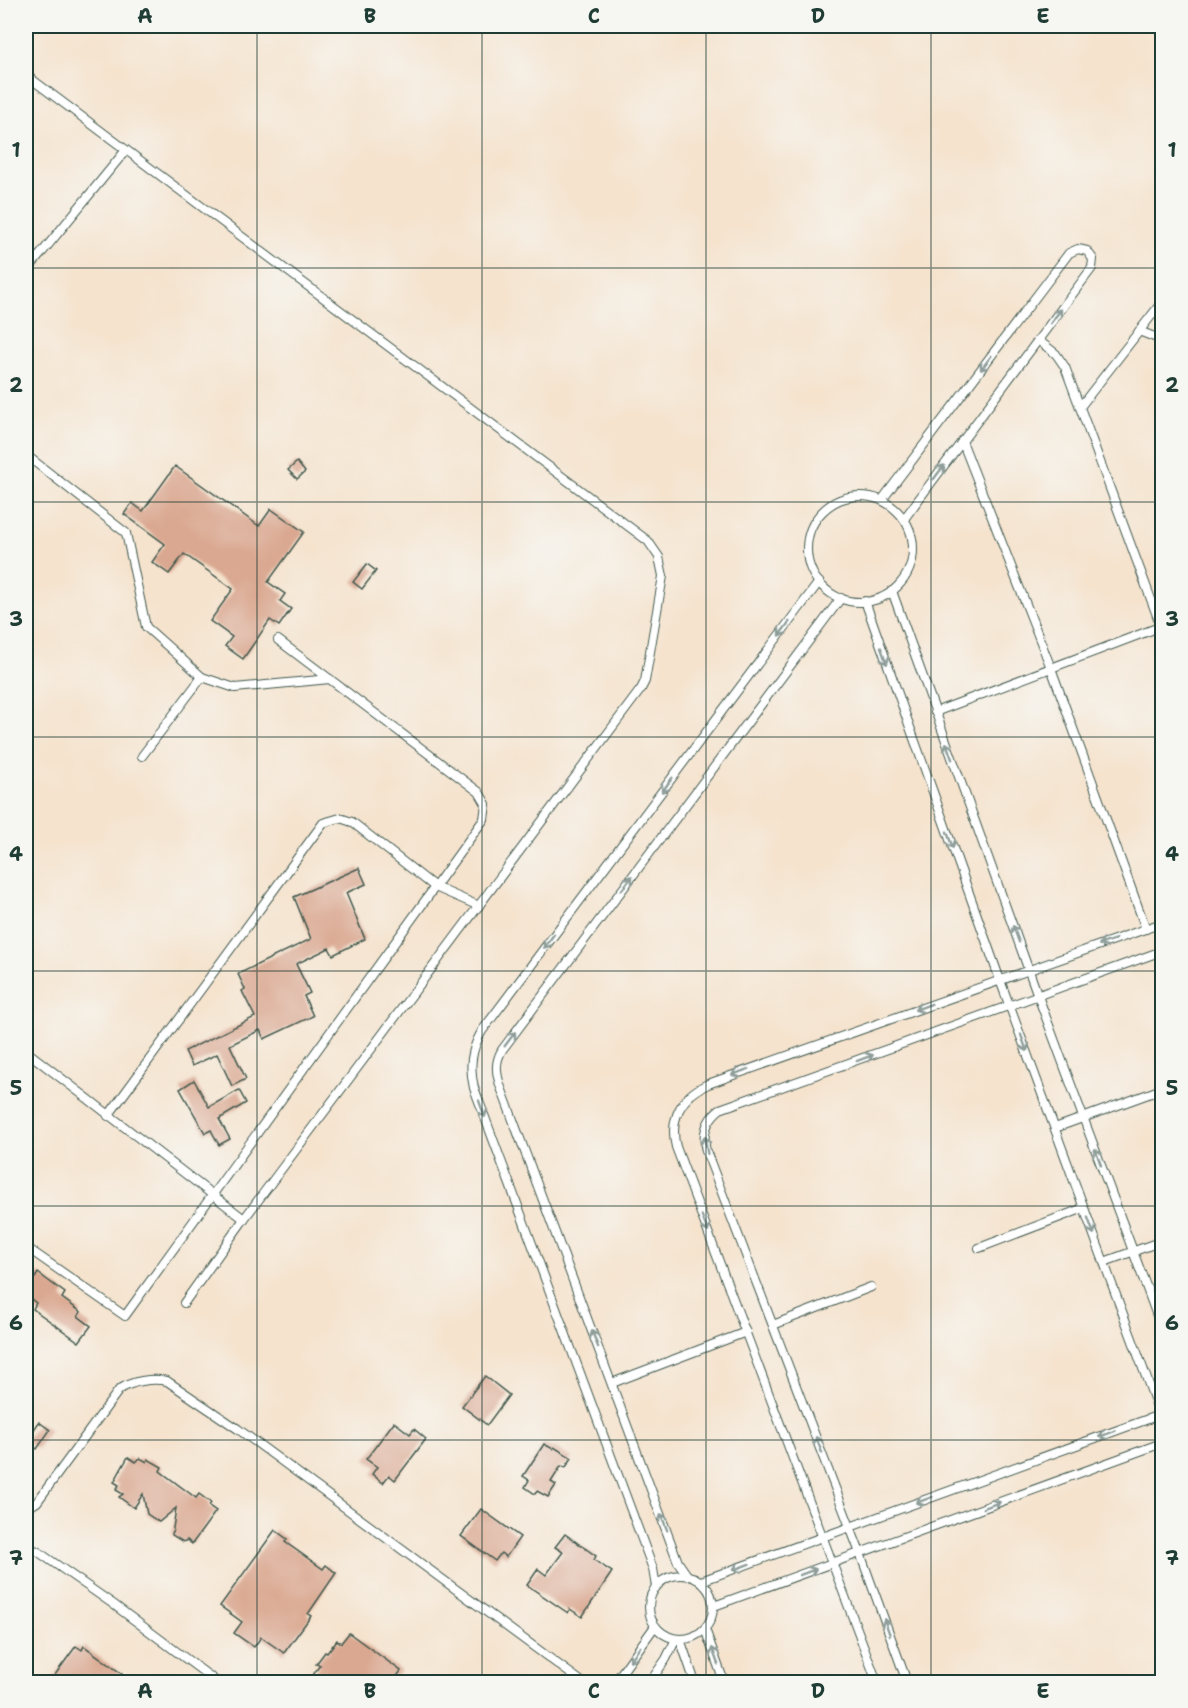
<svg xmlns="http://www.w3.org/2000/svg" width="1188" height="1708" viewBox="0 0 1188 1708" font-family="'Shantell Sans',sans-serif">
	<rect width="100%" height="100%" fill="#f6f6f2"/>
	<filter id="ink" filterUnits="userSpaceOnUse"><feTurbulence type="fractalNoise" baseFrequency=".0167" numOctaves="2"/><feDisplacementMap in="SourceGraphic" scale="12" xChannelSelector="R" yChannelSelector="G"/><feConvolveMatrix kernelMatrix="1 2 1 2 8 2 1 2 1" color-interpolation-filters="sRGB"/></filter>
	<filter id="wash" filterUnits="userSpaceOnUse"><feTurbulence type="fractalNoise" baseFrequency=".008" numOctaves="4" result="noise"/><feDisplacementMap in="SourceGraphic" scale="24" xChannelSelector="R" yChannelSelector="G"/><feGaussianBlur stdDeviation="1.35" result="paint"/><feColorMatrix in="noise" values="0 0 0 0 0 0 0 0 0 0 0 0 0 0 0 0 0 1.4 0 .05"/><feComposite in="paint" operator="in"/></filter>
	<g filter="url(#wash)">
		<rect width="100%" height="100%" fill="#f5e3ce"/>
		<g id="blocks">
			<g fill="#daa891">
				<polygon points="297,462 305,472 297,479 288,470"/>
				<polygon points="175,466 259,526 271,509 304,532 268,582 285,594 280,601 291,609 279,626 270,620 243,659 225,646 232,637 210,621 233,589 184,554 169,574 152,562 165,544 124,514 132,503 143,511"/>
				<polygon points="367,564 376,571 362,589 353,582"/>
				<polygon points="359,868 366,884 346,893 365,939 333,955 329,948 296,964 310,993 304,996 313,1016 264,1039 260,1030 230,1045 246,1079 232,1086 217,1054 192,1066 185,1051 255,1017 242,991 245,989 238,974 311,939 294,897"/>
				<polygon points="194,1080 209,1107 239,1090 246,1103 219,1119 230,1139 219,1145 211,1130 205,1133 180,1089"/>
				<polygon points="26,1271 35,1278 38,1273 65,1293 62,1298 81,1312 78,1316 91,1326 79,1342 33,1309 36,1303 26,1295"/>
				<polygon points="485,1376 509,1395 487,1425 462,1406"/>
				<polygon points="39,1422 50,1430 37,1449 26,1441"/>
				<polygon points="394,1422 410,1434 414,1429 426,1439 395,1480 389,1475 383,1483 372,1474 377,1467 366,1459"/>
				<polygon points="544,1444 553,1449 554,1447 572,1458 566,1467 561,1466 551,1482 556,1485 548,1497 537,1491 535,1494 525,1487 529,1480 523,1476"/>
				<polygon points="128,1457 136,1462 140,1458 147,1462 148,1459 162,1467 160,1471 196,1498 199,1494 211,1503 209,1506 216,1511 192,1544 187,1540 183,1542 172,1535 176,1508 159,1522 147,1514 143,1494 134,1508 119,1497 123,1494 116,1490 119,1485 114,1482"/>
				<polygon points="481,1509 520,1537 506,1557 501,1553 495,1561 461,1536"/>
				<polygon points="275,1530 287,1539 285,1542 323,1569 326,1565 336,1573 308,1614 311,1616 284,1653 261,1637 254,1647 234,1633 242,1622 220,1606"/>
				<polygon points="565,1534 596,1556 594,1560 612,1572 582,1617 570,1609 568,1613 527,1585 538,1569 546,1575 563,1552 555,1547"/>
				<polygon points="349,1633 401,1671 392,1683 317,1683 311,1678 320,1665 316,1664 325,1652 327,1653 337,1640 341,1643"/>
				<polygon points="76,1646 82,1650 84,1646 122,1674 116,1683 49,1683"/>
			</g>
		</g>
	</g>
	<g filter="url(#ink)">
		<use href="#blocks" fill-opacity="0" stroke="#3f564b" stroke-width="1.5"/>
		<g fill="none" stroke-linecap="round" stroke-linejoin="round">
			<defs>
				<g id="lane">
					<polyline points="26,75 648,541 659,557 663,576 645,681 641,689 244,1219 184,1303"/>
					<polyline points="26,272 126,150"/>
					<polyline points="1139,331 1162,340"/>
					<polyline points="1038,340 1056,354 1065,367 1162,629"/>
					<polyline points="1080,407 1162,302"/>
					<polyline points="962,441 1051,668 1146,929"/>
					<polyline points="26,455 126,533 146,627 202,677 235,688 330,679"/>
					<circle cx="860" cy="549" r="53"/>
					<polyline points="882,500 1069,253 1078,249 1087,251 1093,259 1092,268 904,519"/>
					<polyline points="892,591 1038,996 1162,1329"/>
					<polyline points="865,601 1000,980 1162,1420"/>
					<polyline points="935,712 1162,626"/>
					<polyline points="142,756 202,677"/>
					<polyline points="26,1051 244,1219"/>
					<polyline points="108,1116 323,823 340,818 352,822 435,887 479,906"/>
					<polyline points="1055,1128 1162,1089"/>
					<polyline points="26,1247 125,1316 484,819 486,804 479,792 278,640"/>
					<polyline points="979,1248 1084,1208"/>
					<polyline points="1104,1262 1162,1241"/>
					<polyline points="773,1325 871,1287"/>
					<polyline points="612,1383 746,1332"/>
					<path d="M26 1509 37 1502 119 1390C131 1381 152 1378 167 1381L238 1429 582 1682"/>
					<polyline points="26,1547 37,1551 113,1604 217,1682"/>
					<circle cx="681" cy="1607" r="32"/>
					<path d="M687 1575 678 1562 500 1085C496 1072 495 1062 502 1050L841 598"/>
					<polyline points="701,1581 1162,1414"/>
					<path d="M656 1587 653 1569 474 1088C469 1067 471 1050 482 1031L819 582"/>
					<polyline points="714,1606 1162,1443"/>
					<polyline points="705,1629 724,1682"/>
					<polyline points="680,1639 695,1682"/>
					<polyline points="615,1682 655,1626"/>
					<polyline points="650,1682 666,1659 676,1639"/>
					<path d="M877 1682 676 1147C669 1119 681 1096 708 1084L1162 923"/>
					<path d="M907 1682 860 1553 706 1151C702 1134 706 1120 720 1109L1162 951"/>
				</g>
			</defs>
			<use href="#lane" stroke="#3f564b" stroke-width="10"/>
			<use href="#lane" stroke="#fff" stroke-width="8"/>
		</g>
		<defs><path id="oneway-shaft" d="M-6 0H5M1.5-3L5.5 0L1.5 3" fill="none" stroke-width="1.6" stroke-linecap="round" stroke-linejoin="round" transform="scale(1.5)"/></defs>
		<g stroke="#8f9e9a">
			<use href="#oneway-shaft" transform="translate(1056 316) rotate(-53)"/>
			<use href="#oneway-shaft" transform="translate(986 363) rotate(127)"/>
			<use href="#oneway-shaft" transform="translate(939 472) rotate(-53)"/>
			<use href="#oneway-shaft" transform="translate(784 629) rotate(127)"/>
			<use href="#oneway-shaft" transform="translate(884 656) rotate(70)"/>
			<use href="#oneway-shaft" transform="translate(949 751) rotate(-110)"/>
			<use href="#oneway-shaft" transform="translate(667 785) rotate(127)"/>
			<use href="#oneway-shaft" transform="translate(950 840) rotate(70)"/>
			<use href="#oneway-shaft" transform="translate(627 883) rotate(-53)"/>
			<use href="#oneway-shaft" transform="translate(1016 934) rotate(-110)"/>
			<use href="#oneway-shaft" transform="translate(549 941) rotate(127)"/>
			<use href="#oneway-shaft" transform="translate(1107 942) rotate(161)"/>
			<use href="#oneway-shaft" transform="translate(923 1007) rotate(160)"/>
			<use href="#oneway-shaft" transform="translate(510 1039) rotate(-53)"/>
			<use href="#oneway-shaft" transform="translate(1024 1043) rotate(70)"/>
			<use href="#oneway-shaft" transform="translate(865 1058) rotate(-20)"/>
			<use href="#oneway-shaft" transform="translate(740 1072) rotate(160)"/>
			<use href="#oneway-shaft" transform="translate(482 1109) rotate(70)"/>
			<use href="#oneway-shaft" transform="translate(706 1145) rotate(-99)"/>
			<use href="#oneway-shaft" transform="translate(1098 1157) rotate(-110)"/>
			<use href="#oneway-shaft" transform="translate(705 1224) rotate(69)"/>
			<use href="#oneway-shaft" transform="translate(1091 1226) rotate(70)"/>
			<use href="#oneway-shaft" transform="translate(595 1339) rotate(-111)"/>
			<use href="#oneway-shaft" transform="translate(1107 1434) rotate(160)"/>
			<use href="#oneway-shaft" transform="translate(819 1445) rotate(-111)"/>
			<use href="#oneway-shaft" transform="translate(924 1500) rotate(160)"/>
			<use href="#oneway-shaft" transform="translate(992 1505) rotate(-20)"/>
			<use href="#oneway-shaft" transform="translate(664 1522) rotate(-111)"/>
			<use href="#oneway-shaft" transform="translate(741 1567) rotate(160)"/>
			<use href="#oneway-shaft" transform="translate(808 1572) rotate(-20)"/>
			<use href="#oneway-shaft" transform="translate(887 1627) rotate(-110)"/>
			<use href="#oneway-shaft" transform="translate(635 1654) rotate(126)"/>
			<use href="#oneway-shaft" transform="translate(715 1656) rotate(-110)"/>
		</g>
	</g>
	<path fill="none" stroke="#1f3d34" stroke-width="1.5" stroke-opacity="0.55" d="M257 26V1682M482 26V1682M706 26V1682M931 26V1682M26 268H1162M26 502H1162M26 737H1162M26 971H1162M26 1206H1162M26 1440H1162"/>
	<rect width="1188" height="1708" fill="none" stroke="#f6f6f2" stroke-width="66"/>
	<rect x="33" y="33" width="1122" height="1642" fill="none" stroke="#1f3d34" stroke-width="2"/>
	<g font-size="20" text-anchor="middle" font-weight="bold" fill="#1f3d34">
		<text x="145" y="23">A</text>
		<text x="370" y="23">B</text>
		<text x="594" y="23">C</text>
		<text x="818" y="23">D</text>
		<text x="1043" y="23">E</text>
		<text x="16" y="157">1</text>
		<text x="1172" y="157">1</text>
		<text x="16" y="392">2</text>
		<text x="1172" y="392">2</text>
		<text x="16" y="626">3</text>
		<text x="1172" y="626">3</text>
		<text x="16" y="861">4</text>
		<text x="1172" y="861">4</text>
		<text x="16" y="1095">5</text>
		<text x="1172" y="1095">5</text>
		<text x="16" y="1330">6</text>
		<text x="1172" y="1330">6</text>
		<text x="16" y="1565">7</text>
		<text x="1172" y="1565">7</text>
		<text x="145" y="1698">A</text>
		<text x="370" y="1698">B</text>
		<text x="594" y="1698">C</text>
		<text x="818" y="1698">D</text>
		<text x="1043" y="1698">E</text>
	</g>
</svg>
